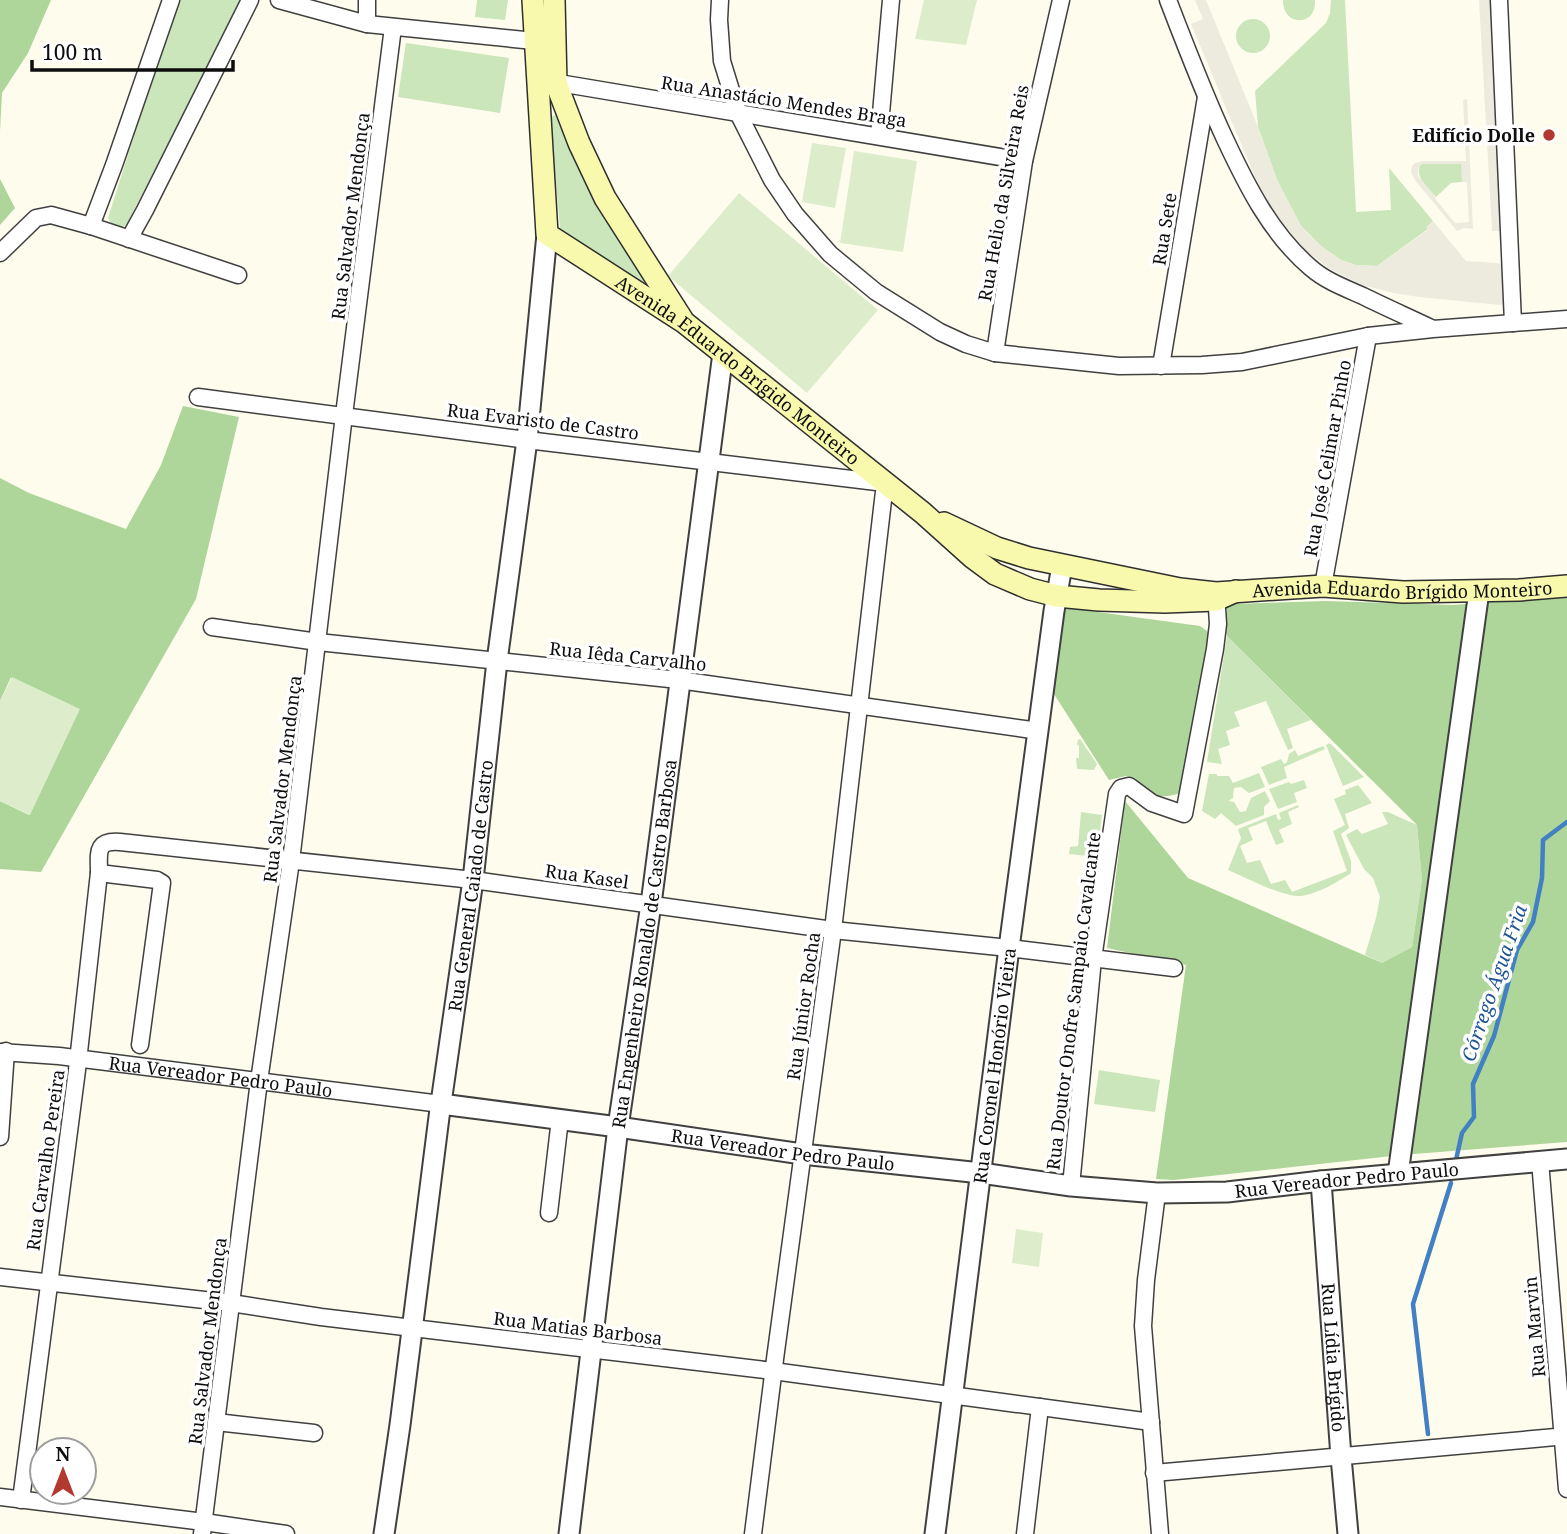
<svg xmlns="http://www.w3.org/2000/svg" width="1567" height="1534" viewBox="0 0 1567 1534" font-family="'Noto Serif',serif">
	<rect width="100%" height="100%" fill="#fefced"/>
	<g fill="#cbe6ba">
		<polygon points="177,0 242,0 126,225 120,228 113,226 108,218"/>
		<polygon points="477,0 508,0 505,20 475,17"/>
		<path d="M1283 0H1315C1317 27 1282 27 1283 0Z"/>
		<polygon points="1331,0 1345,0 1356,212 1391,210 1389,168 1433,221 1427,227 1428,229 1377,266 1356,265 1341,260 1321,246 1301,226 1277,180 1258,127 1255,91 1326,23 1330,13"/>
		<circle cx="1253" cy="36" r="17"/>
		<polygon points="406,43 509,58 500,113 398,97"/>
		<polygon points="556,115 571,151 601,209 656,292 563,233 560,228 550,117"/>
		<path d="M1422 164H1462V182L1451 183 1436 197C1428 187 1415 178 1420 165Z"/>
		<polygon points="1227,636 1311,720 1287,729 1293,748 1288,750 1266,701 1234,712 1240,726 1226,731 1230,745 1218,749 1222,764 1207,762"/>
		<polygon points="1080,739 1097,764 1094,770 1077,769 1076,758 1079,758 1079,746 1077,744 1078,740"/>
		<polygon points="1330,743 1364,777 1343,786 1326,745"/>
		<polygon points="1323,746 1325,749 1284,767 1287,778 1269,785 1261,767 1281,759 1284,764 1287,762 1289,754 1295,750 1298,756"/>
		<polygon points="1259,773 1265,787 1249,793 1241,787 1234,788 1233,798 1228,801 1234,802 1240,812 1246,811 1251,798 1265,791 1270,801 1264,807 1264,815 1236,826 1221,813 1215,819 1202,811 1209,774 1217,774 1217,776 1229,776 1233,783"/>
		<polygon points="1304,780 1307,788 1294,793 1297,802 1278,809 1269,789 1289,782 1291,784"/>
		<path d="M1358 785 1372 803 1345 814 1349 828 1341 834 1351 861V873C1338 882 1317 894 1301 896 1284 898 1245 877 1228 870L1241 838 1238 829 1276 814 1278 820 1281 819 1279 813 1298 805 1299 807 1288 812 1292 824 1279 830 1284 842 1276 845 1266 821 1248 828 1253 840 1240 846 1247 863 1260 860 1271 884 1285 880 1292 892 1347 871 1333 831 1345 825 1334 799 1346 794 1345 790Z"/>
		<polygon points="1081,812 1102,815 1097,857 1069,854 1070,847 1078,846"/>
		<polygon points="1382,812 1388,812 1417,825 1422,880 1412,947 1382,963 1365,955 1376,918 1380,897 1373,878 1364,869 1346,835 1357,829 1362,834 1388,824"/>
		<polygon points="1099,1070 1160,1080 1155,1112 1094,1104"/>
	</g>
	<g fill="#aed59a">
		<polygon points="0,0 51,0 28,53 2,93 0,131"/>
		<polygon points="0,179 15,208 0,225"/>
		<polygon points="183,406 239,417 196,599 41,872 0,869 0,801 29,815 11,677 0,701 0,478 29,493 126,529 161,465"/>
		<polygon points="1567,596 1567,1142 1401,1155 1174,1180 1156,1179 1186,965 1107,948 1125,801 1188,878 1382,963 1412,947 1422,880 1417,825 1227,636 1224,620 1227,608 1234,604 1325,601 1453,605"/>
		<path d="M1061 607 1200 626 1207 631 1211 638 1180 793C1159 800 1148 796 1135 778L1126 776 1109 780 1054 694Z"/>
	</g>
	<g fill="#ddedcb">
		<polygon points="924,0 977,0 966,45 915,39"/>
		<polygon points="812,143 846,148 835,208 802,202"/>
		<polygon points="854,151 917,161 903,252 840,243"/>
		<polygon points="739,193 878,310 807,393 668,276"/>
		<polygon points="12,677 80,709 30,815 0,801 0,701"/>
		<polygon points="1016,1229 1043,1233 1039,1267 1012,1263"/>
	</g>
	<g fill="#edebdd" fill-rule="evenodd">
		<polygon points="1195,0 1206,0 1258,127 1277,180 1301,226 1307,233 1321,246 1341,260 1356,265 1377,266 1428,230 1426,227 1433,221 1466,261 1497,263 1504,265 1505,303 1500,305 1419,297 1393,293 1362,285 1330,269 1305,250 1288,233 1273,211 1260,189 1191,24 1203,19"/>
		<polygon points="1479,0 1490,0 1503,231 1492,231"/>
		<path d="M1467 99 1473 229 1464 228 1457 231 1415 180 1411 172 1412 166 1415 163 1424 161H1466L1463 100ZM1422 164H1461L1462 182H1467L1469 222 1455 223 1445 211 1435 198 1436 197 1418 176V169L1420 165Z"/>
	</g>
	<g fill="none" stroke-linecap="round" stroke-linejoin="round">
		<g stroke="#4280c3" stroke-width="4.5">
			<polyline points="1456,1160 1462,1133 1474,1117 1473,1084 1494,1036 1517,950 1533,922 1542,878 1543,840 1567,822"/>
			<polyline points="1428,1434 1413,1304 1451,1183"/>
		</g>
		<defs>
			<g id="minor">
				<polyline points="279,0 367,24 534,41"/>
				<polyline points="367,0 367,24"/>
				<polyline points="720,0 719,20 722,61 738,113 772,180 795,214 830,254 876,292 940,332 966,344 995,353 1119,366 1202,365 1242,362 1368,336 1433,329 1567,319"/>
				<path d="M1168 0C1186 47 1204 94 1225 139 1247 186 1271 234 1311 268 1326 281 1345 288 1363 296 1385 307 1408 317 1431 328"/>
				<polyline points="1499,0 1513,323"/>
				<polyline points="547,81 1024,161"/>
				<polyline points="879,136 891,0"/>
				<polyline points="91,226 114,165 171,0"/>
				<polyline points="129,239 145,210 250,0"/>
				<polyline points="0,253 36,218 51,215 91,226 238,275"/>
				<polyline points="995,353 1024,161 1061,0"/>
				<polyline points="1161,366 1206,97"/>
				<polyline points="198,397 527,440 885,483 833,930 775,1359 753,1534"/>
				<polyline points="1323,586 1368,336"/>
				<polyline points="212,627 318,642 679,680 1039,731"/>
				<polyline points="99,873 157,880 162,883 140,1045"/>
				<path id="s1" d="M0 1052 59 1056 441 1104"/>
				<polyline points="0,1137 6,1051"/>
				<polyline points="1540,1161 1567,1489"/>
				<polyline points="1071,1186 1093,959 1117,794 1121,788 1129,786 1152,803 1184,814 1215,649 1218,624 1216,593"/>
				<polyline points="1157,1193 1146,1280 1143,1326 1160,1534"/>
				<polyline points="549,1213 560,1119"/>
				<polyline points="0,1277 231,1303 321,1317 773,1371 1151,1422"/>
				<polyline points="216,1422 314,1433"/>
				<polyline points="1154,1473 1567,1436"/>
				<polyline points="0,1497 204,1522 286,1534"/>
				<path d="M21 1500 77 1070 99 873C99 853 95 840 120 842L473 880 833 930 1009 948 1174 968"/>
				<polyline points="202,1534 259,1081 291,861 344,415 393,27"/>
				<polyline points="1025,1534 1040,1407"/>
			</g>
			<g id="tertiary">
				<path id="s2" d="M441 1104 618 1127 802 1154 981 1173 1071 1186 1157 1193 1227 1192 1321 1181 1567 1159"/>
				<polyline points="1398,1174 1479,591"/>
				<path id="s3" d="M1321 1181 1341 1457 1348 1534"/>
				<path id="s4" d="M384 1534 400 1425 439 1117 473 880 497 661 527 440 547 234"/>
				<path id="s5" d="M569 1534 618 1127 651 904 723 353"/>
				<path id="s6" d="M935 1534 1009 948 1054 611 1062 566"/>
			</g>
			<g id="secondary">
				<path id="s7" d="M533 0 547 234 685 323 923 513 972 557 995 574 1030 589 1057 596 1099 600 1165 602 1216 600 1236 591"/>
				<polyline points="554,0 556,83 579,143 605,198 682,319"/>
				<path id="s8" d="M944 523 997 548 1029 558 1180 589 1216 593 1323 586 1403 592 1519 590 1567 586"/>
			</g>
		</defs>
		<use href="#minor" stroke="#404040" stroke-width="19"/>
		<use href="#tertiary" stroke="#404040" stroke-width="23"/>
		<use href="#secondary" stroke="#2f2f2f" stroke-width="24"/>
		<use href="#minor" stroke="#fff" stroke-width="16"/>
		<use href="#tertiary" stroke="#fff" stroke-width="19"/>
		<use href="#secondary" stroke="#f9f9ad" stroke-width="21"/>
	</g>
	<circle fill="#b3382f" stroke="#fff" stroke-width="2.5" cx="1549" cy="135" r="7"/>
	<g text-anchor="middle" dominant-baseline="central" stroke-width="7" stroke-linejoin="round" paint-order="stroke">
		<g font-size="18" fill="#0d0d0d" stroke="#fff">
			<text transform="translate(784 101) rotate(9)">Rua Anastácio Mendes Braga</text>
			<text transform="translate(1003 193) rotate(-80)">Rua Helio da Silveira Reis</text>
			<text transform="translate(350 216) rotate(-83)">Rua Salvador Mendonça</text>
			<text transform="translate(1164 229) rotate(-81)">Rua Sete</text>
			<text stroke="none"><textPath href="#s7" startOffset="469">Avenida Eduardo Brígido Monteiro</textPath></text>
			<text transform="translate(543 421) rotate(7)">Rua Evaristo de Castro</text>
			<text transform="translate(1327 458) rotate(-80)">Rua José Celimar Pinho</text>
			<text stroke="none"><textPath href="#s8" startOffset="469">Avenida Eduardo Brígido Monteiro</textPath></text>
			<text transform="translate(628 656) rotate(6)">Rua Iêda Carvalho</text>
			<text transform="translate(282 779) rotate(-83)">Rua Salvador Mendonça</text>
			<text transform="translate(587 876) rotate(8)">Rua Kasel</text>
			<text stroke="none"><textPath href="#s4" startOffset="654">Rua General Caiado de Castro</textPath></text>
			<text stroke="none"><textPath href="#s5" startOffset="595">Rua Engenheiro Ronaldo de Castro Barbosa</textPath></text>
			<text transform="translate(1073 1001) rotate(-83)">Rua Doutor Onofre Sampaio Cavalcante</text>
			<text transform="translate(803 1006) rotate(-82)">Rua Júnior Rocha</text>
			<text stroke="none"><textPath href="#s6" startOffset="472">Rua Coronel Honório Vieira</textPath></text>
			<text stroke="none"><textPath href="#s1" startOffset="222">Rua Vereador Pedro Paulo</textPath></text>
			<text stroke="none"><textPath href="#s2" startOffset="345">Rua Vereador Pedro Paulo</textPath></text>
			<text transform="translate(45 1160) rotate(-82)">Rua Carvalho Pereira</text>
			<text stroke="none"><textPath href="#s2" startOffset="912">Rua Vereador Pedro Paulo</textPath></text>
			<text transform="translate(1534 1327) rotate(-95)">Rua Marvin</text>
			<text transform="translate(578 1328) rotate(7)">Rua Matias Barbosa</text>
			<text transform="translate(207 1341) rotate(-83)">Rua Salvador Mendonça</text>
			<text stroke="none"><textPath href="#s3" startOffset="177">Rua Lídia Brígido</textPath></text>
		</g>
		<g font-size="18" font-weight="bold" fill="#0d0d0d" stroke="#fff" text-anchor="end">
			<text x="1535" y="135">Edifício Dolle</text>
		</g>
		<g font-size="19" font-style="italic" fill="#1f5495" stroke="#fff">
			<text transform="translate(1494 983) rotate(-71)">Córrego Água Fria</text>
		</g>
	</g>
	<g transform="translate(63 1471)"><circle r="33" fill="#ffffff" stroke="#9e9e9e" stroke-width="2"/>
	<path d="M0-5L12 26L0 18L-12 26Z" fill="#b3382f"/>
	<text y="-10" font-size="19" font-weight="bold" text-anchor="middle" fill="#0d0d0d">N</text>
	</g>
	<path d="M32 60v10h201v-10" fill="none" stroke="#0d0d0d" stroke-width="3.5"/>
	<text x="42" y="60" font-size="21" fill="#0d0d0d" stroke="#ffffff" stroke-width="5" paint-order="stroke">100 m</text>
</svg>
